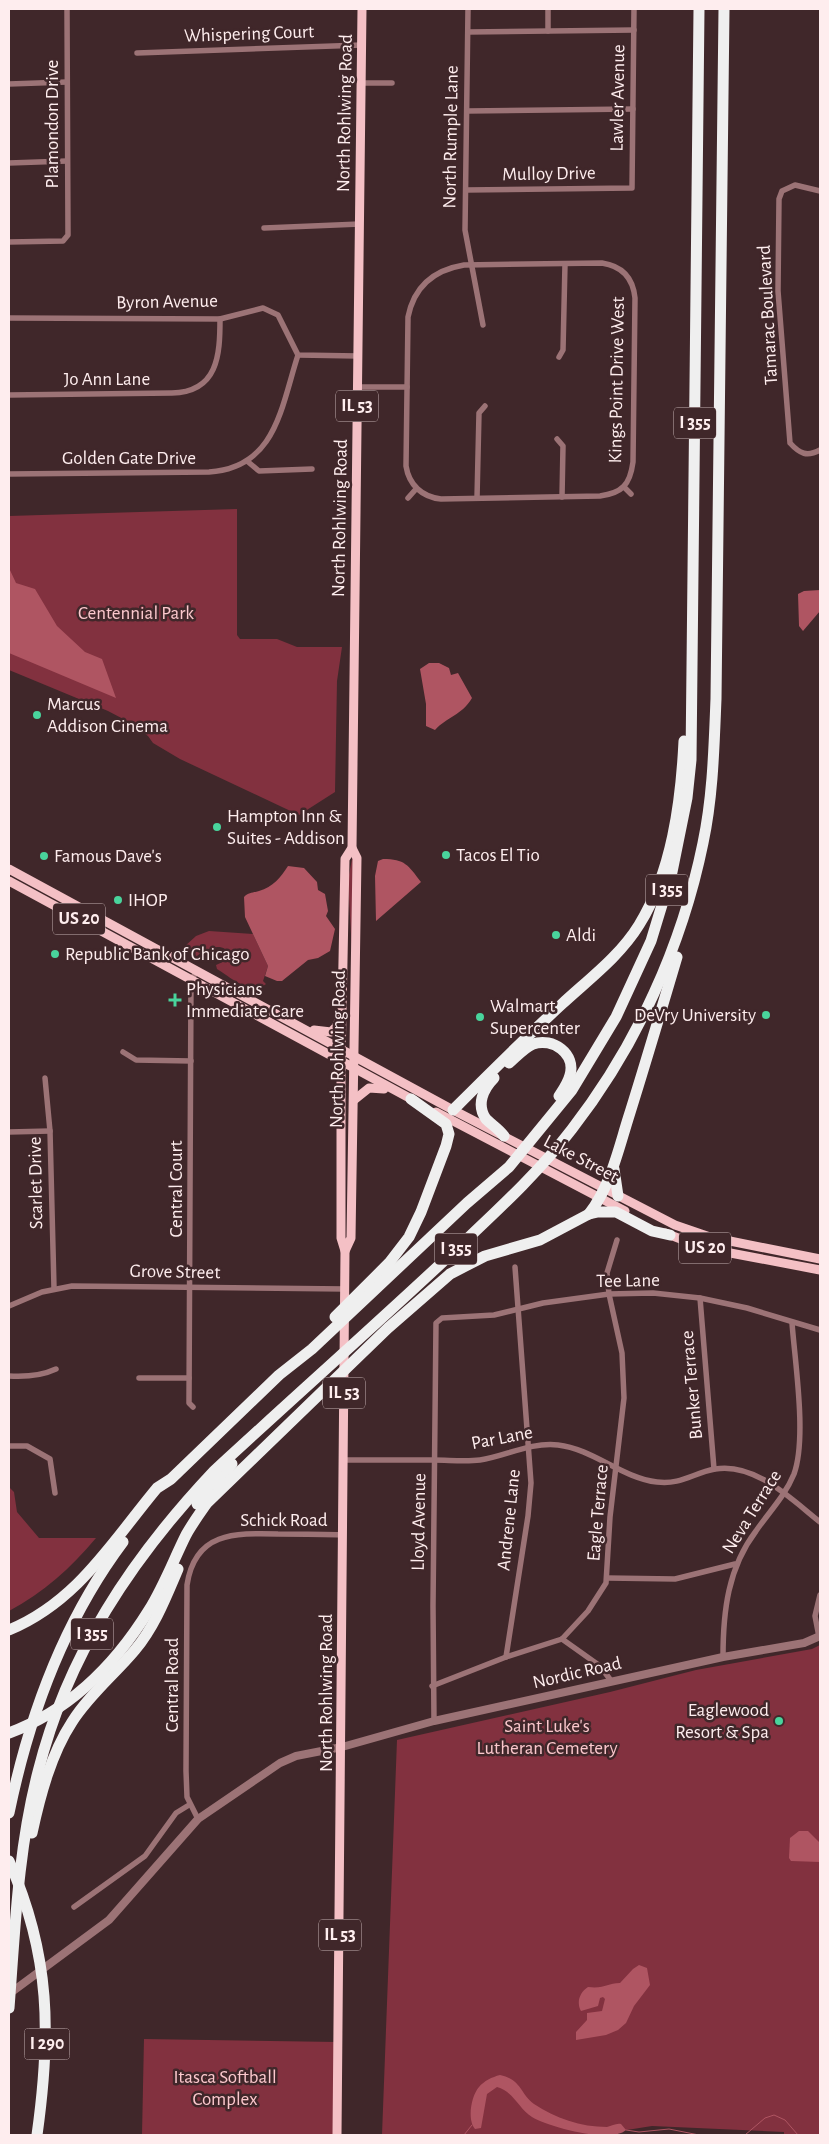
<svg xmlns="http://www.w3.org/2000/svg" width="829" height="2144" viewBox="0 0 829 2144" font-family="'Alegreya Sans',sans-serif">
	<rect width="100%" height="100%" fill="#40272a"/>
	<g fill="#82313f">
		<polygon points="237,509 237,635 240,639 277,639 297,647 342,647 337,681 335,792 299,815 180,759 153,743 148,736 129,722 108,711 9,670 9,516"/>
		<polygon points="353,854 352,952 348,880"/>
		<path d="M209 931 253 934 268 966 263 981 266 984C251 996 230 977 217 969L216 965 225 961 230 956C224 940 206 949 197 956L187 952 184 947 196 936Z"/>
		<path d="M9 1487 14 1492 17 1512 39 1538H96C70 1569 44 1592 9 1611Z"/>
		<polygon points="820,1645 820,2135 784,2135 784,2132 652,2126 595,2135 382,2135 397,1740 610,1692 696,1670 812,1649"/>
		<polygon points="144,2039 337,2042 336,2135 142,2135"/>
	</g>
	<g fill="#af5562">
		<polygon points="9,568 16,583 35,589 57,626 85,652 102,659 116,698 9,653"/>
		<polygon points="820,590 820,611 803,631 799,626 798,594 804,591"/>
		<path d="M429 663H439L449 668 451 675 458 673 472 698C461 716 448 716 435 730L426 726V704L420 669Z"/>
		<path d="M383 859C405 859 408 865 421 882L376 921 375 876 378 861Z"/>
		<path d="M288 866 304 868 317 882 318 890 325 894 328 911 326 916 335 929 330 951 318 958 308 960 282 981H277L265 976 268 966 245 917 244 897C249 892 253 893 259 891 273 887 281 877 288 866Z"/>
		<polygon points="799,1831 808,1831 820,1843 820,1862 791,1861 789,1858 790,1838"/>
		<path d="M639 1965 647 1968 650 1985 634 2006 626 2023 618 2030 606 2035 576 2040V2032L587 2020V2013L602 2011 605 1999 603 1997 600 1998 598 2006 581 2011C576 2002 580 1992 588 1987 605 1989 607 1983 620 1983L633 1969Z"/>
		<path d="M500 2075C522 2080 520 2094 534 2104 555 2118 581 2127 607 2127 612 2126 616 2123 621 2124L626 2130C611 2144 549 2127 532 2117 519 2109 513 2091 497 2087L487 2094 481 2128 475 2129C467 2120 471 2096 479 2087 484 2081 492 2077 500 2075Z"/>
	</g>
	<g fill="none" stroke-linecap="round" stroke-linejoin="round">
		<g stroke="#af5562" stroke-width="1">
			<polyline points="626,2130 639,2132 669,2129 699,2135"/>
			<polyline points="464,2135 472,2125"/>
			<polyline points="745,2135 765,2118 774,2115 785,2120 798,2135"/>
		</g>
		<g stroke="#9c7376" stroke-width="5.5">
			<polyline points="468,9 465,230 483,325"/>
			<polyline points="548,9 548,31"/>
			<polyline points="468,32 634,30"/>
			<polyline points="137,53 362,45"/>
			<polyline points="361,83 392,83"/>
			<polyline points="9,84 67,82"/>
			<polyline points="467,111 633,109"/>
			<polyline points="9,163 67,161"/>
			<polyline points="466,190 632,188 634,9"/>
			<path d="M820 191 795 185 782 191 779 199 778 291 790 443C800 454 807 457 820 450"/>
			<polyline points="264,228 360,224"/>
			<polyline points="9,242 63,241 68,235 67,9"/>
			<path d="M602 263C622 266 633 278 635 298L633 462C630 485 622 493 600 496L441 499C422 497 409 485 406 466L408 317C414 287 434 270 464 265Z"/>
			<polyline points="9,318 220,319 263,308 278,315 298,355 358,356"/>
			<polyline points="559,357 563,350 565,264"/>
			<polyline points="357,387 407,387"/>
			<path d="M9 395 172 393C218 392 220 355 220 319"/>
			<polyline points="557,439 563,446 562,497"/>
			<polyline points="247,461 259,471 312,469"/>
			<path d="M9 474 209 472C276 468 281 407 298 355"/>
			<polyline points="625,488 631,494"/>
			<polyline points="408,498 416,489"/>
			<polyline points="477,498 479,413 485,406"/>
			<polyline points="123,1052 136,1060 191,1061"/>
			<polyline points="45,1078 50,1131 54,1288"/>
			<polyline points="9,1132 50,1131"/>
			<polyline points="700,1298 714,1469"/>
			<polyline points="9,1306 42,1292 72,1286 345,1289"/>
			<path d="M9 1376C25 1377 41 1376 56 1369"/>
			<polyline points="139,1378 189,1378"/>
			<polyline points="193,1407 189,1403 191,980 197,971"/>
			<polyline points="9,1446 27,1446 50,1459 55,1493"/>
			<path d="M343 1460C374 1460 404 1460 434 1460 449 1460 465 1462 480 1460 506 1456 530 1442 558 1445 593 1449 622 1478 657 1482 681 1485 693 1473 715 1469 755 1462 792 1500 820 1522"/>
			<polyline points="607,1578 675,1579 735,1564"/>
			<polyline points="819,1637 815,1616 820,1595"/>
			<polyline points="562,1639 600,1666 612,1682"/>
			<polyline points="506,1657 528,1516 531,1483 515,1267"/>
			<path d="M723 1657C723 1611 728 1568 756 1531 769 1512 785 1496 794 1474 807 1438 795 1363 792 1323"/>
			<polyline points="432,1686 506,1657 562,1639 588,1611 606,1583 610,1517 624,1398 622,1353 609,1294 607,1273 617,1240"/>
			<polyline points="434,1721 433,1606 436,1323 442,1318 494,1315 543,1303 609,1294 653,1293 700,1298 747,1308 820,1330"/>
			<path d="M198 1819 187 1797 186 1771 187 1585C195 1532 234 1533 278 1534 299 1534 321 1534 343 1535"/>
			<polyline points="74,1907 145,1856 176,1813 189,1805"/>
		</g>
		<polyline stroke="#9c7376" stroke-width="8" points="9,1994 109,1920 198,1819 280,1763 296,1756 342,1747 434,1721 723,1657 804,1643 820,1636"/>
		<g stroke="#f4c0c5" stroke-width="9">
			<polyline points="9,869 453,1110 675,1225 710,1237 820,1259"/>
			<polyline points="9,881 415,1101"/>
			<polyline points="314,1030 331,1032 336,1027 340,1018"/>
			<polyline points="354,1100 369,1088 384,1089"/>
			<polyline points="436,1112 625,1211"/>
			<polyline points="665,1233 704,1248 820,1270"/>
			<polyline points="345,1251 351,1238 357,858 352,848"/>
			<polyline points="337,2135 345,1251 341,1238 341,1063 345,859 352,848 362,9"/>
		</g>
		<g stroke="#efefef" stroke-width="11">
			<path d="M509 1063C516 1057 525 1047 533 1044 553 1037 576 1054 570 1075 568 1083 563 1090 559 1096"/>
			<path d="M494 1078C483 1089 476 1105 486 1119 492 1125 499 1129 504 1136"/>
			<path d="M453 1110C489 1074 525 1038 562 1004 589 979 620 956 639 925 672 872 681 802 684 741"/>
			<polyline points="614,1169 618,1196"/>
			<path d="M589 1214C610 1187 618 1151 628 1119 645 1065 661 1011 677 957"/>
			<polyline points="335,1317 389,1263 409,1237 421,1212 446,1146 449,1134 446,1124 411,1099"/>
			<polyline points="197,1504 232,1464"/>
			<path d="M9 1630C77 1602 112 1542 157 1488L171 1479 279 1375 312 1349 467 1203 509 1167 572 1090 616 1017 651 941 672 872 687 798 691 760 699 9"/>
			<path d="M9 1733C71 1710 115 1665 149 1610 164 1586 174 1559 186 1535 192 1524 200 1513 207 1503L388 1328 450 1274 485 1256 540 1240 589 1214 598 1212H616L652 1231 670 1235"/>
			<path d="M9 1813C29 1716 63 1622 123 1542"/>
			<path d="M32 1833C40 1796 51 1754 72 1722 89 1695 115 1674 135 1650 155 1626 166 1597 178 1569"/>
			<path d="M9 1861C51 1956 51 2035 37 2135"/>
			<path d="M9 2008C15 1929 18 1849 38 1772 67 1655 132 1558 214 1471 292 1399 371 1329 448 1257 491 1216 536 1176 572 1129 637 1045 682 946 703 843 713 796 714 747 716 699L724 9"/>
		</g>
	</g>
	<g fill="#49d49c" stroke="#40272a" stroke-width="2">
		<circle cx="37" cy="715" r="5"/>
		<circle cx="217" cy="827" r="5"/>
		<circle cx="446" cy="855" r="5"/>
		<circle cx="44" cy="856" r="5"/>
		<circle cx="118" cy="900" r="5"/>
		<circle cx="556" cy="935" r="5"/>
		<circle cx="55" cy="954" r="5"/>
		<path d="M172.5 992.5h5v5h5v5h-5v5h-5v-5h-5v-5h5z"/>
		<circle cx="766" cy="1015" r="5"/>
		<circle cx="480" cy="1017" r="5"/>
		<circle cx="779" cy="1721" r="5"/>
	</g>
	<g text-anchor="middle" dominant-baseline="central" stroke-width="5" stroke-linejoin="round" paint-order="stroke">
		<g fill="#40272a" stroke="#c5b2b3" stroke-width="1">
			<rect x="336" y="390.5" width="42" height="31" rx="4"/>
			<rect x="674" y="407.5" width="42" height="31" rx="4"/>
			<rect x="646" y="874.5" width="42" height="31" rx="4"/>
			<rect x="53" y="903.5" width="52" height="31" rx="4"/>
			<rect x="679" y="1232.5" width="52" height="31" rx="4"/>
			<rect x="435" y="1233.5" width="42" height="31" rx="4"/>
			<rect x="323" y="1377.5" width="42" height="31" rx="4"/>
			<rect x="71" y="1618.5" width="42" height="31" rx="4"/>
			<rect x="319" y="1919.5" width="42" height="31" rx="4"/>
			<rect x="24.5" y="2028.5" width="45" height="31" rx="4"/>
		</g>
		<g font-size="18" font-weight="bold" fill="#feedee">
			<text x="357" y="406">IL 53</text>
			<text x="695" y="423">I 355</text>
			<text x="667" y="890">I 355</text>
			<text x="79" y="919">US 20</text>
			<text x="705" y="1248">US 20</text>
			<text x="456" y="1249">I 355</text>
			<text x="344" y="1393">IL 53</text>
			<text x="92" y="1634">I 355</text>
			<text x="340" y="1935">IL 53</text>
			<text x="47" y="2044">I 290</text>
		</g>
		<g font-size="19" fill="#feedee" stroke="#40272a">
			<text transform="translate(249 34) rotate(-2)">Whispering Court</text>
			<text transform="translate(618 98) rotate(-89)">Lawler Avenue</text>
			<text transform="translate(345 113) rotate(-89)">North Rohlwing Road</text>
			<text transform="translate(52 124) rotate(-90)">Plamondon Drive</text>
			<text transform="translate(451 137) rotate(-89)">North Rumple Lane</text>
			<text transform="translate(549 174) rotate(-1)">Mulloy Drive</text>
			<text transform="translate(167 302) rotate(-1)">Byron Avenue</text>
			<text transform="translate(768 315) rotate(-93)">Tamarac Boulevard</text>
			<text x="107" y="379">Jo Ann Lane</text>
			<text transform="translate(617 380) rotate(-89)">Kings Point Drive West</text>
			<text x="129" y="458">Golden Gate Drive</text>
			<text transform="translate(340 518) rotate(-89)">North Rohlwing Road</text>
			<text transform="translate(338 1049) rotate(-89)">North Rohlwing Road</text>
			<text transform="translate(581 1159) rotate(28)">Lake Street</text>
			<text transform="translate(36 1183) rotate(-91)">Scarlet Drive</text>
			<text transform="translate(176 1189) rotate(-90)">Central Court</text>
			<text transform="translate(175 1272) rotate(1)">Grove Street</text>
			<text transform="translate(628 1281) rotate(-1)">Tee Lane</text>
			<text transform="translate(692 1385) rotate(-95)">Bunker Terrace</text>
			<text transform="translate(502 1438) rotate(-11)">Par Lane</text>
			<text transform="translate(752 1512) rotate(-58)">Neva Terrace</text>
			<text transform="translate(598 1513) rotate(-85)">Eagle Terrace</text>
			<text x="284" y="1520">Schick Road</text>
			<text transform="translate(509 1520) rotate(-84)">Andrene Lane</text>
			<text transform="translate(419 1522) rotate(-89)">Lloyd Avenue</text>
			<text transform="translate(577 1673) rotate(-13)">Nordic Road</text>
			<text transform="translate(172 1685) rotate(-90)">Central Road</text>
			<text transform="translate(326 1693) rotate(-90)">North Rohlwing Road</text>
		</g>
		<g font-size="19" fill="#fcc8cd" stroke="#40272a">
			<text x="136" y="613">Centennial Park</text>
			<text x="547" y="1726">Saint Luke's<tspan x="547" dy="22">Lutheran Cemetery</tspan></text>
			<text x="225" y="2077">Itasca Softball<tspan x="225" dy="22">Complex</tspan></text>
		</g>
		<g font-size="19" fill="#feedee" stroke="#40272a" text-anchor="start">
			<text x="47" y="704">Marcus<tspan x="47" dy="22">Addison Cinema</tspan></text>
			<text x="227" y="816">Hampton Inn &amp;<tspan x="227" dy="22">Suites - Addison</tspan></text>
			<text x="456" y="855">Tacos El Tio</text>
			<text x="54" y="856">Famous Dave's</text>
			<text x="128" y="900">IHOP</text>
			<text x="566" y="935">Aldi</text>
			<text x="65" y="954">Republic Bank of Chicago</text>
			<text x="186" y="989">Physicians<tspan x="186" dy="22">Immediate Care</tspan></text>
			<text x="490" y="1006">Walmart<tspan x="490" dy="22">Supercenter</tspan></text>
			<text x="756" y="1015" text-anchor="end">DeVry University</text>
			<text x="769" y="1710" text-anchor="end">Eaglewood<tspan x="769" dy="22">Resort &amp; Spa</tspan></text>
		</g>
	</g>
	<rect width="829" height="2144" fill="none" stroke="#feedee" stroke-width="20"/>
</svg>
